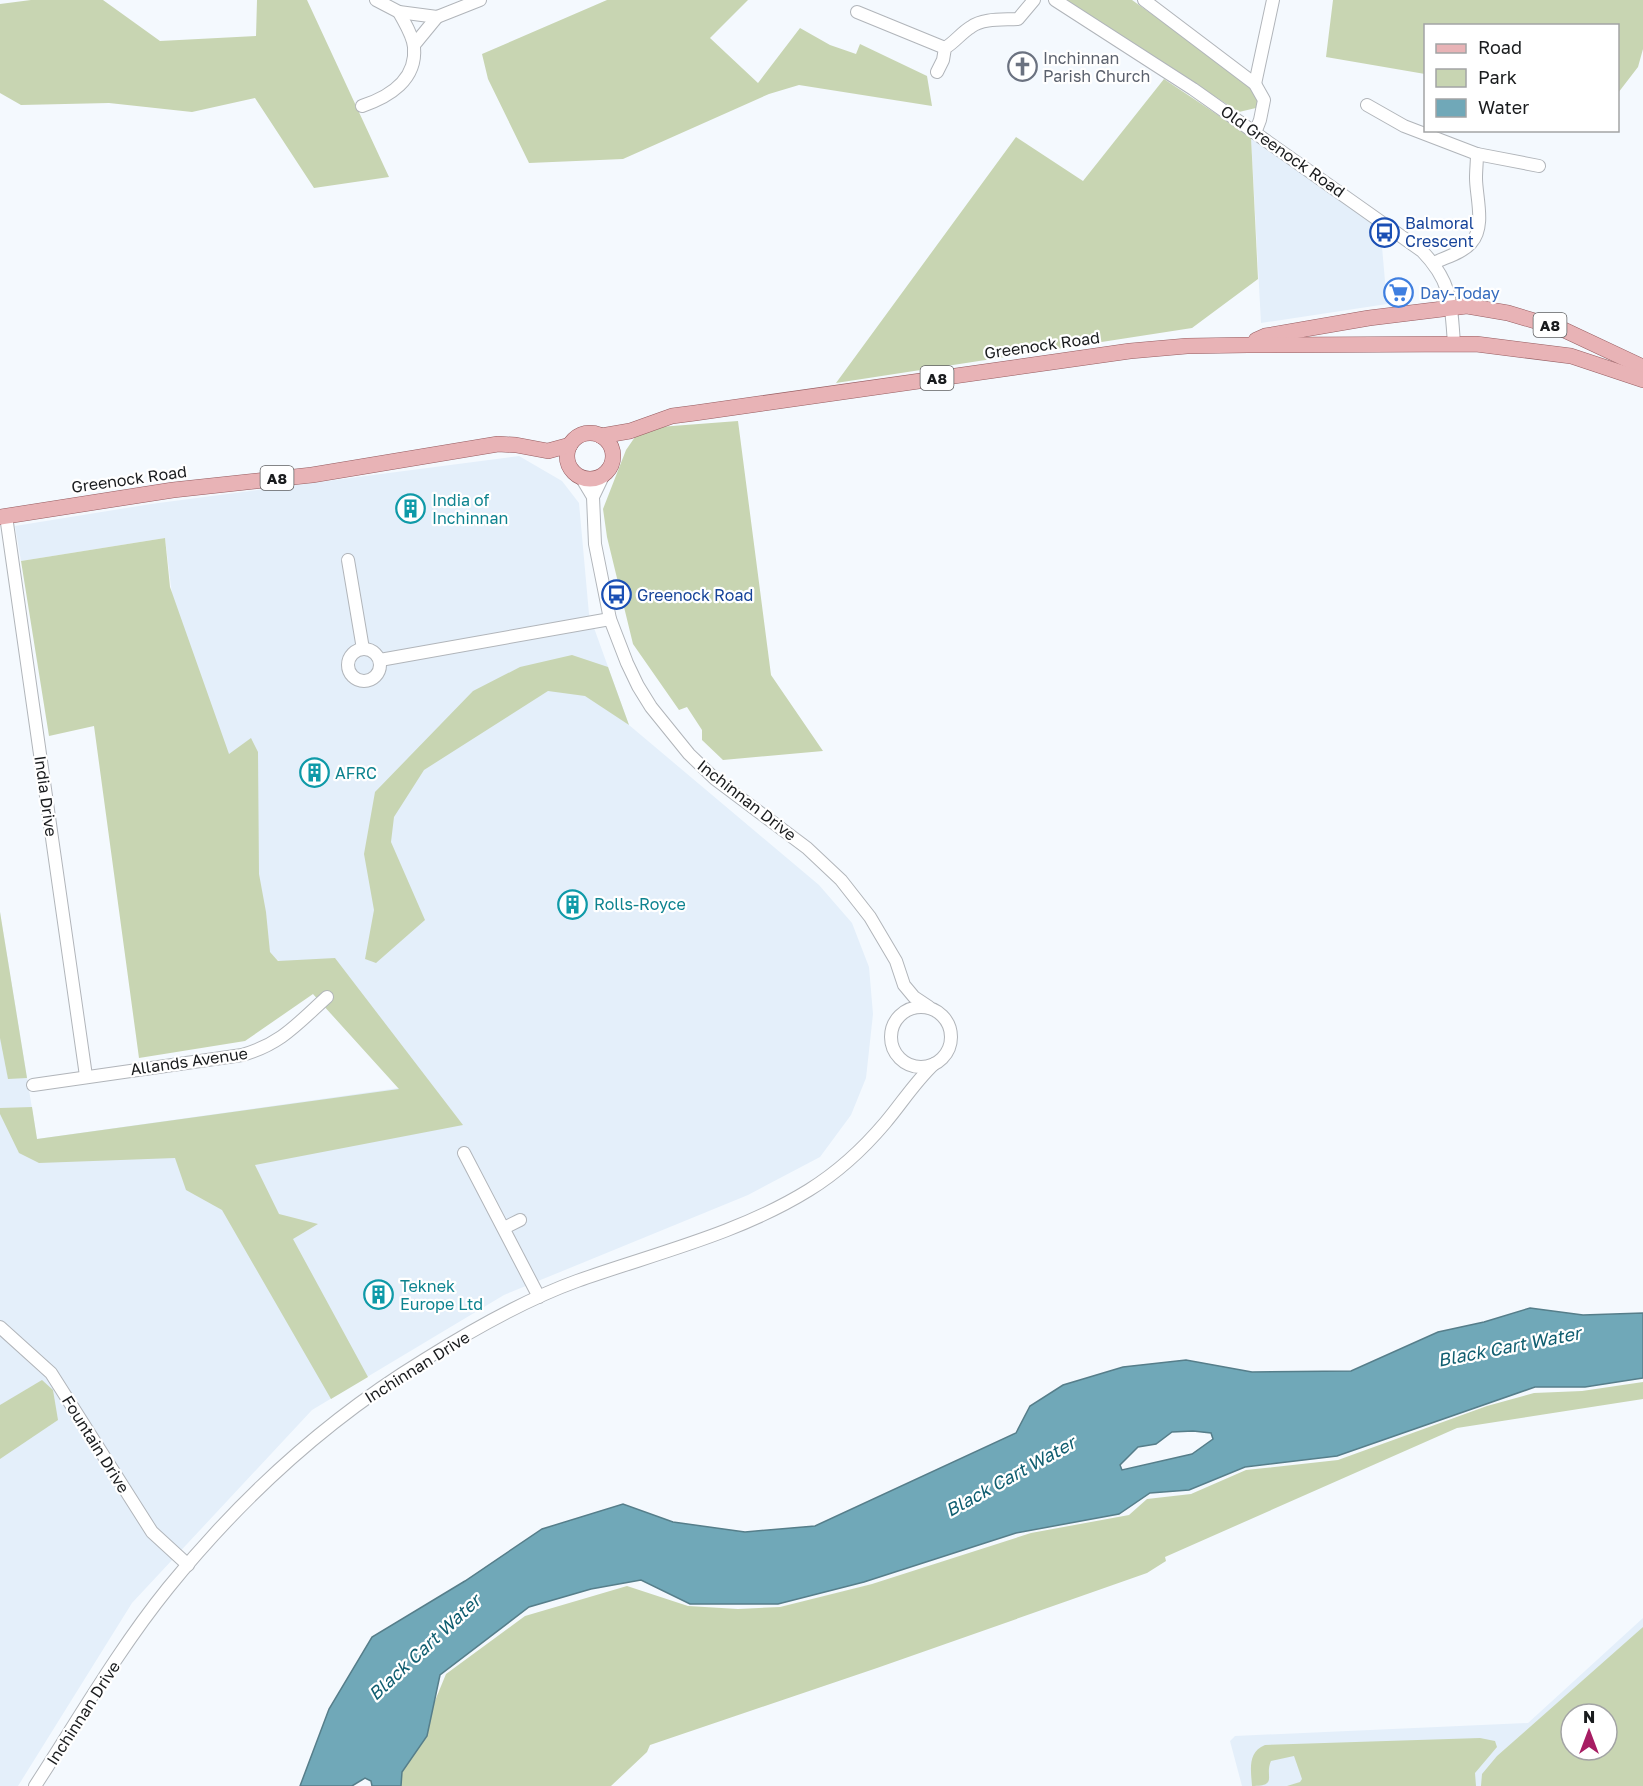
<svg xmlns="http://www.w3.org/2000/svg" width="1643" height="1786" viewBox="0 0 1643 1786" font-family="'Golos Text',sans-serif">
	<rect width="100%" height="100%" fill="#f4f9fe"/>
	<g fill="#e4effa" fill-rule="evenodd">
		<polygon points="1251,137 1380,224 1387,304 1261,323"/>
		<polygon points="519,456 562,481 579,503 589,614 629,725 819,885 852,923 869,967 873,1014 866,1078 851,1115 820,1157 748,1195 504,1295 312,1410 132,1603 18,1786 0,1786 0,912 37,1139 399,1088 313,994 209,894 165,538 21,561 15,526 151,504"/>
		<path d="M1643 1618V1786H1242L1230 1741 1235 1736 1528 1723ZM1571 1714H1607V1750H1571Z"/>
	</g>
	<g fill="#c8d5b2" fill-rule="evenodd">
		<polygon points="31,0 103,0 160,41 256,36 257,0 307,0 389,177 314,188 255,98 192,112 109,103 21,105 0,93 0,4"/>
		<polygon points="607,0 748,0 710,38 758,83 800,28 830,45 856,54 860,44 927,76 932,106 799,85 769,94 623,159 529,163 488,79 482,54"/>
		<polygon points="1065,0 1132,0 1250,84 1258,98 1260,107 1239,112"/>
		<polygon points="1333,0 1643,0 1643,49 1638,67 1618,93 1618,26 1426,26 1425,74 1326,57"/>
		<polygon points="1164,79 1251,137 1258,279 1192,328 836,383 1016,137 1083,181"/>
		<polygon points="738,421 771,675 823,751 723,760 702,740 702,730 687,707 679,710 633,644 607,537 603,509 626,450 635,437 659,427"/>
		<polygon points="165,538 170,587 229,754 251,738 258,752 259,874 266,912 270,952 278,961 335,958 463,1125 255,1165 279,1214 318,1224 293,1239 368,1377 331,1399 222,1210 186,1190 175,1158 39,1163 19,1153 0,1114 0,1108 32,1107 37,1139 399,1089 313,994 245,1041 139,1058 94,726 49,736 21,561"/>
		<polygon points="572,655 608,667 629,725 585,696 548,691 424,770 394,817 391,842 425,920 376,963 365,959 374,910 364,854 375,792 473,691 520,667"/>
		<polygon points="0,912 27,1078 8,1079 0,1038"/>
		<polygon points="42,1380 53,1390 58,1420 0,1459 0,1405"/>
		<polygon points="1643,1382 1643,1399 1457,1428 1165,1557 1166,1561 1147,1573 877,1668 650,1745 647,1752 611,1786 401,1786 402,1772 427,1736 432,1708 446,1674 525,1616 627,1586 688,1606 738,1609 780,1607 872,1584 1031,1533 1129,1515 1147,1499 1191,1494 1246,1470 1338,1460 1487,1406 1534,1393 1582,1391"/>
		<path d="M1643 1627V1786H1481L1482 1774 1497 1756ZM1571 1714H1607V1750H1571Z"/>
		<path d="M1480 1738 1495 1741 1497 1747 1475 1773 1476 1786H1287L1300 1782 1302 1779 1294 1756 1271 1761C1264 1776 1279 1786 1252 1786 1251 1771 1247 1752 1265 1745Z"/>
	</g>
	<path fill="#70a8b8" stroke="#567e8a" stroke-width="1.5" fill-rule="evenodd" d="M1530 1308 1583 1315 1643 1313V1378L1585 1387H1535L1337 1456 1245 1467 1189 1490 1150 1493 1119 1514 1016 1533 864 1582 778 1604H690L641 1580 591 1589 529 1607 440 1675 427 1736 402 1772 401 1786H372L371 1781 365 1778 352 1786H300L329 1709 372 1637 465 1581 542 1529 623 1504 673 1522 745 1532 815 1526 1016 1433 1030 1406 1063 1385 1123 1367 1186 1360 1252 1372 1351 1371 1438 1332 1484 1322ZM1193 1431 1211 1433 1213 1439 1192 1454 1122 1470 1120 1465 1138 1447 1156 1444 1172 1432Z"/>
	<g fill="none" stroke-linecap="round" stroke-linejoin="round">
		<defs>
			<g id="minor">
				<polyline points="376,0 399,12 437,17 480,0"/>
				<path d="M1055 0 1193 89 1422 251C1452 282 1451 303 1454 344"/>
				<polyline points="1144,0 1255,84 1264,100 1260,120 1255,133"/>
				<polyline points="857,12 945,48"/>
				<polyline points="414,45 437,17"/>
				<path d="M937 72 943 60 945 48C955 42 961 33 971 27 983 18 1003 20 1018 19L1034 0"/>
				<polyline points="1255,84 1273,0"/>
				<polyline points="1367,105 1404,126 1477,154 1539,166"/>
				<path d="M362 106C389 97 417 80 414 47 413 35 404 22 399 12"/>
				<path d="M1434 263C1446 257 1462 253 1471 243 1486 227 1476 197 1476 178 1476 170 1477 162 1477 154"/>
				<polyline points="604,474 593,497 595,544 610,619 627,663 638,686 651,707 689,754 715,779 807,848 841,880 870,917 896,961 904,985 914,997 929,1007"/>
				<polyline points="581,477 593,497"/>
				<polyline points="6,516 86,1076"/>
				<polyline points="348,560 363,649"/>
				<circle cx="364" cy="665" r="16"/>
				<polyline points="380,660 610,619"/>
				<circle cx="921" cy="1037" r="30"/>
				<path d="M33 1085 242 1055C281 1044 297 1024 327 997"/>
				<polyline points="464,1153 539,1297"/>
				<polyline points="504,1228 520,1220"/>
				<polyline points="0,1327 51,1373 152,1532 188,1565"/>
				<path d="M35 1786C78 1720 118 1650 168 1588 240 1499 326 1420 424 1360 472 1330 524 1300 577 1281 656 1253 738 1234 809 1190 838 1172 863 1149 885 1123 902 1103 914 1083 934 1064"/>
			</g>
			<g id="major">
				<polyline points="1256,340 1265,336 1369,318 1467,306 1508,313 1562,329 1643,367"/>
				<circle cx="590" cy="456" r="23"/>
				<polyline points="601,436 630,431 672,416 695,413 1130,351 1187,346 1248,345 1476,344 1571,356 1643,380"/>
				<polyline points="0,517 173,490 312,475 498,444 516,445 548,451 570,445"/>
			</g>
		</defs>
		<use href="#minor" stroke="#b1b5ba" stroke-width="14"/>
		<use href="#major" stroke="#965d61" stroke-width="16"/>
		<use href="#minor" stroke="#fff" stroke-width="12"/>
		<use href="#major" stroke="#e8b3b6" stroke-width="15"/>
	</g>
	<defs>
		<symbol id="church-ring" viewBox="-11 -11 22 22"><circle r="9.5" fill="#fff" stroke="#6b7280" stroke-width="1.5"/><path d="M-1.2-6h2.4v3.5h3.3v2.4h-3.3V6h-2.4V-.1h-3.3v-2.4h3.3Z" fill="#6b7280"/></symbol>
		<symbol id="bus-ring" viewBox="-11 -11 22 22"><circle r="9.5" fill="#fff" stroke="#1a4fb4" stroke-width="1.5"/><path d="M-5-6H5V4H4V6H2V4H-2V6H-4V4H-5ZM-3.5-4V0h7V-4ZM-3.5 1.2v1.5H-2V1.2ZM2 1.2v1.5H3.5V1.2Z" fill="#1a4fb4"/></symbol>
		<symbol id="supermarket-ring" viewBox="-11 -11 22 22"><circle r="9.5" fill="#fff" stroke="#3f7fe0" stroke-width="1.5"/><path d="M-6-5.5h2.5l.6 2H6L4.5 2H-2.5L-4.4-4H-6ZM-1.5 3.2a1.3 1.3 0 1 0 .1 0ZM3 3.2a1.3 1.3 0 1 0 .1 0Z" fill="#3f7fe0"/></symbol>
		<symbol id="building-ring" viewBox="-11 -11 22 22"><circle r="9.5" fill="#fff" stroke="#0f9aa8" stroke-width="1.5"/><path d="M-4-6H4V6H1V3H-1V6H-4ZM-2.5-4.3h1.7v1.8h-1.7ZM.8-4.3h1.7v1.8H.8ZM-2.5-1h1.7V.8h-1.7ZM.8-1h1.7V.8H.8Z" fill="#0f9aa8"/></symbol>
	</defs>
	<g fill-rule="evenodd">
		<use href="#church-ring" x="1006" y="50" width="33" height="33"/>
		<use href="#bus-ring" x="1368" y="216" width="33" height="33"/>
		<use href="#supermarket-ring" x="1382" y="276" width="33" height="33"/>
		<use href="#building-ring" x="394" y="492" width="33" height="33"/>
		<use href="#bus-ring" x="600" y="578" width="33" height="33"/>
		<use href="#building-ring" x="298" y="756" width="33" height="33"/>
		<use href="#building-ring" x="556" y="888" width="33" height="33"/>
		<use href="#building-ring" x="362" y="1278" width="33" height="33"/>
	</g>
	<g text-anchor="middle" dominant-baseline="central" stroke-width="4.5" stroke-linejoin="round" paint-order="stroke">
		<g fill="#fff" stroke="#5f6062" stroke-width="1.5">
			<rect x="1533.5" y="313" width="33" height="24" rx="4.5"/>
			<rect x="920.5" y="366" width="33" height="24" rx="4.5"/>
			<rect x="260.5" y="466" width="33" height="24" rx="4.5"/>
		</g>
		<g font-size="15" font-weight="bold" fill="#1a1c1e">
			<text x="1550" y="325">A8</text>
			<text x="937" y="378">A8</text>
			<text x="277" y="478">A8</text>
		</g>
		<g font-size="16" fill="#5b616d" stroke="#fff" text-anchor="start">
			<text x="1043" y="58">Inchinnan<tspan x="1043" dy="18">Parish Church</tspan></text>
		</g>
		<g font-size="16" fill="#1a1c1e" stroke="#fff">
			<text transform="translate(1283 151) rotate(35)">Old Greenock Road</text>
			<text transform="translate(1042 345) rotate(-8)">Greenock Road</text>
			<text transform="translate(129 479) rotate(-8)">Greenock Road</text>
			<text transform="translate(46 796) rotate(82)">India Drive</text>
			<text transform="translate(747 800) rotate(38)">Inchinnan Drive</text>
			<text transform="translate(189 1061) rotate(-8)">Allands Avenue</text>
			<text transform="translate(417 1367) rotate(-32)">Inchinnan Drive</text>
			<text transform="translate(96 1444) rotate(58)">Fountain Drive</text>
			<text transform="translate(83 1713) rotate(-57)">Inchinnan Drive</text>
		</g>
		<g font-size="16" fill="#164399" stroke="#fff" text-anchor="start">
			<text x="1405" y="223">Balmoral<tspan x="1405" dy="18">Crescent</tspan></text>
			<text x="637" y="595">Greenock Road</text>
		</g>
		<g font-size="16" fill="#366cbe" stroke="#fff" text-anchor="start">
			<text x="1420" y="293">Day-Today</text>
		</g>
		<g font-size="16" fill="#0d838f" stroke="#fff" text-anchor="start">
			<text x="432" y="500">India of<tspan x="432" dy="18">Inchinnan</tspan></text>
			<text x="335" y="773">AFRC</text>
			<text x="594" y="904">Rolls-Royce</text>
			<text x="400" y="1286">Teknek<tspan x="400" dy="18">Europe Ltd</tspan></text>
		</g>
		<g font-size="18" font-style="italic" fill="#105e70" stroke="#fff">
			<text transform="translate(1509 1346) rotate(-11)">Black Cart Water</text>
			<text transform="translate(1010 1476) rotate(-29)">Black Cart Water</text>
			<text transform="translate(424 1647) rotate(-43)">Black Cart Water</text>
		</g>
	</g>
	<rect x="1424" y="24" width="195" height="108" fill="#ffffff" stroke="#a3a4a5" stroke-width="1.5"/>
	<rect x="1436" y="44" width="30" height="9" fill="#e8b3b6" stroke="#a3a4a5" stroke-width="1.5"/>
	<text x="1478" y="54" font-size="18" fill="#1a1c1e">Road</text>
	<rect x="1436" y="69" width="30" height="18" fill="#c8d5b2" stroke="#a3a4a5" stroke-width="1.5"/>
	<text x="1478" y="84" font-size="18" fill="#1a1c1e">Park</text>
	<rect x="1436" y="99" width="30" height="18" fill="#70a8b8" stroke="#a3a4a5" stroke-width="1.5"/>
	<text x="1478" y="114" font-size="18" fill="#1a1c1e">Water</text>
	<g transform="translate(1589 1732)"><circle r="28" fill="#ffffff" stroke="#a3a4a5" stroke-width="1.5"/>
	<path d="M0-4.5L10 22L0 15L-10 22Z" fill="#a71d63"/>
	<text y="-9" font-size="16" font-weight="bold" text-anchor="middle" fill="#1a1c1e">N</text>
	</g>
</svg>
